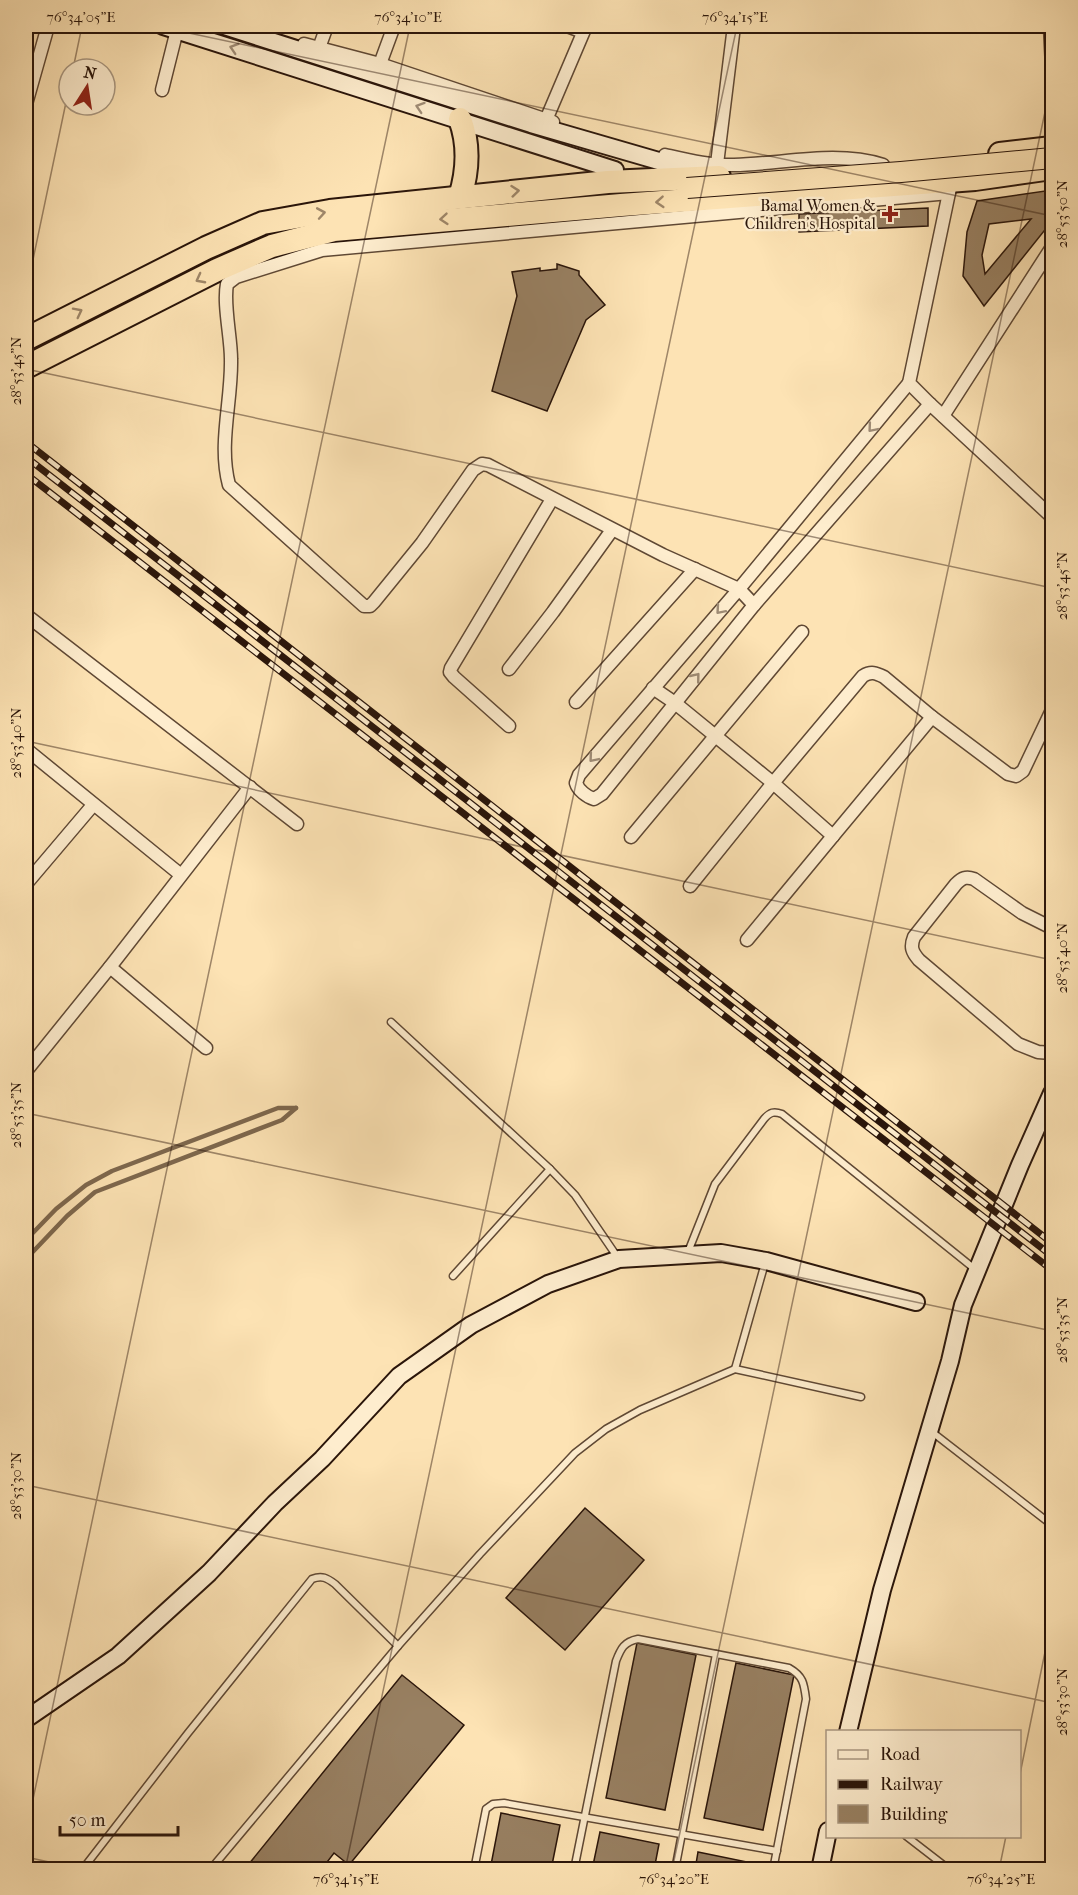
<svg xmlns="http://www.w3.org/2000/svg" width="1078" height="1895" viewBox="0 0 1078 1895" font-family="'IM FELL French Canon',serif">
	<rect width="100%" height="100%" fill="#fde3b4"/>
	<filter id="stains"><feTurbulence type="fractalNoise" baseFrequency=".00333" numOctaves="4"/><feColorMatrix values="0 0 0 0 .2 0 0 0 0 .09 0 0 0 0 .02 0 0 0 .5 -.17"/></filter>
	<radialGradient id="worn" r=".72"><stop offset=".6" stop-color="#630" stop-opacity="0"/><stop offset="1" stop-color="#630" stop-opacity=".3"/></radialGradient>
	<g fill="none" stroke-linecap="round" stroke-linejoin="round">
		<g stroke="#7d674d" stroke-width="4.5">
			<polyline points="26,1240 56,1209 86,1185 112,1171 278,1108 296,1108"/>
			<polyline points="26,1259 67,1216 95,1192 282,1120 296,1108"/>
		</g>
	</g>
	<g fill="#988062" stroke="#2a150a" stroke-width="1.5" fill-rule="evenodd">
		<path d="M1052 190V221L984 306 963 276 967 232 977 201ZM1031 219 985 274 982 255 989 224Z"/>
		<polygon points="928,208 928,226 799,232 799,214"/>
		<polygon points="557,264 579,271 579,275 605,305 586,320 547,411 492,391 517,296 512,272 540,268 540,271 557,269"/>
		<polygon points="585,1508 644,1560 565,1650 506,1598"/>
		<polygon points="637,1643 696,1655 665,1810 606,1798"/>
		<polygon points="736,1663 794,1675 763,1830 704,1818"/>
		<polygon points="402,1675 464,1725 349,1865 334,1853 321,1870 244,1870"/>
		<polygon points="501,1813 560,1825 551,1870 490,1870"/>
		<polygon points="600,1832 659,1844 654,1870 592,1870"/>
		<polygon points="698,1852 757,1864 756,1870 695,1870"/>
	</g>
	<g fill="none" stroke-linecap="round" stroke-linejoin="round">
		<defs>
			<g id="lane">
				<polyline points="391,1022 550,1169 575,1195 618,1258"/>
				<path d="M688 1252 715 1184 764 1119C770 1112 774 1111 782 1114L976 1270"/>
				<polyline points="453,1276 550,1169"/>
				<polyline points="735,1369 765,1263"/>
				<polyline points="932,1432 1052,1525"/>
				<polyline points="906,1836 950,1870"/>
				<path d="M82 1870 188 1733 312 1579C322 1575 327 1578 335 1584L398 1646"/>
				<polyline points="210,1870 398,1646 480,1554 575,1453 606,1429 640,1410 735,1369 861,1397"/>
				<polyline points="474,1870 486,1809 493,1804 504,1803 777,1851"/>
				<path d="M574 1870 616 1661C621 1648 624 1642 638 1639L789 1668C803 1676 804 1683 806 1699L773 1870"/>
				<polyline points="675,1870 716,1654"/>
			</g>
			<g id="street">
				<polyline points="567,26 583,32"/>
				<polyline points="1050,26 1052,67"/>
				<polyline points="304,44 380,64 553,122"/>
				<polyline points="319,48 327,26"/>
				<polyline points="380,64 394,26"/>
				<polyline points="162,90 177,30"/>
				<polyline points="26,104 48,26"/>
				<polyline points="546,120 586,26"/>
				<path d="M665 155C687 160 711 166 734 165 783 164 836 150 883 165"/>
				<polyline points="717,164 734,26"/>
				<polyline points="950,188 909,383 930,404 1052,517"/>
				<path d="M909 383 739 589 579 775 576 783C578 790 587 797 594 799L602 794 754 605 930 404"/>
				<polyline points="943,416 1052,247"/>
				<path d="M754 605 739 589 663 555 488 465 482 464 473 470 422 543 374 602 370 606H364L229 485C218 444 232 401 231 359 231 337 223 304 227 284L236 277 322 250 949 193"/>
				<polyline points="26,615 297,824"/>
				<polyline points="509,669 553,612 612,530"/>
				<polyline points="653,688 675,703 773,783 833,836 932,717"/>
				<polyline points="576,702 695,569"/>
				<polyline points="509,726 454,677 450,672 451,668 552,499"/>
				<polyline points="26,749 181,875"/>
				<polyline points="631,837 802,632"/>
				<polyline points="26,884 93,805"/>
				<path d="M690 886 773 783 863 676C871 671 876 673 884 677L932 717 1008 774 1016 776 1023 771 1052 710"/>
				<path d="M1052 928 1022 913 974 879C966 876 962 878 956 884L914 937C910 947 912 952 919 960L1018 1044 1038 1052 1052 1053"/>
				<polyline points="747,940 833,836"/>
				<polyline points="110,967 206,1048"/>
				<polyline points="26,1071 110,967 250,787"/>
			</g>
			<g id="secondary">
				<polyline points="163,26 615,170"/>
				<polyline points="224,26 531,124 676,166 706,172"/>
				<polyline points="26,1719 118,1656 209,1573 275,1503 322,1459 399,1376 471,1325 548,1284 619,1259 721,1253 766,1261 916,1302"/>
				<polyline points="848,1732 882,1590 950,1361 963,1305 1020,1165 1052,1093"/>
				<polyline points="820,1870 828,1831"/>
			</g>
			<g id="highway">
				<path d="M460 119C470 146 468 171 460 197"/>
				<polyline points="1000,154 1052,148"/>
				<polyline points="26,339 206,248 263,223 330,211 608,182 719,177"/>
				<polyline points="26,367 217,270 272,246 334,230 621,205 975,179 1052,168"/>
			</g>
		</defs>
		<use href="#lane" stroke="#5f4834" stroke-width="9"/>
		<use href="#street" stroke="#5f4834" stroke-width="15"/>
		<use href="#secondary" stroke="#2a150a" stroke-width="20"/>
		<use href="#highway" stroke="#2a150a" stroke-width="26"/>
		<use href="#lane" stroke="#feedce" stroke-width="6"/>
		<use href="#street" stroke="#feedce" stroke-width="12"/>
		<use href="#secondary" stroke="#feedce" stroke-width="16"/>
		<use href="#highway" stroke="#fde3b4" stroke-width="22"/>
		<defs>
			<g id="rail">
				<polyline points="26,442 1052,1243"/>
				<polyline points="26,457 1052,1256"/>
				<polyline points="26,474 1052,1270"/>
			</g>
		</defs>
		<use href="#rail" stroke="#2a150a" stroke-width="7"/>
		<use href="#rail" stroke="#feedce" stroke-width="4.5" stroke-dasharray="14" stroke-linecap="butt"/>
		<defs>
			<polyline id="primary-bridge" points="687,188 901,172 1052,158"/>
		</defs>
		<use href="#primary-bridge" stroke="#2a150a" stroke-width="22" stroke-linecap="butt"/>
		<use href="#primary-bridge" stroke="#fde3b4" stroke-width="20"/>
	</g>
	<defs><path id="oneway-chevron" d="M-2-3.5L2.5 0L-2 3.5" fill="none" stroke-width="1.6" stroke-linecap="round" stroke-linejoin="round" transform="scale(1.5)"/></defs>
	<g stroke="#9f8c76">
		<use href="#oneway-chevron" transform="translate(234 48) rotate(-162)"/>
		<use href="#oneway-chevron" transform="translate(420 107) rotate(-162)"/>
		<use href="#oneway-chevron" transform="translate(872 428) rotate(130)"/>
		<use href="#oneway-chevron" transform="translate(720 610) rotate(131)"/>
		<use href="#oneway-chevron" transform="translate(696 677) rotate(-51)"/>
		<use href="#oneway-chevron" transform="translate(593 758) rotate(130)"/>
	</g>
	<g stroke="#9e8668">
		<use href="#oneway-chevron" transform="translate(515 191) rotate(-6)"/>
		<use href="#oneway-chevron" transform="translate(660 202) rotate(176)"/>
		<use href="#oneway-chevron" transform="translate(321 213) rotate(-10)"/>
		<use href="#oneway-chevron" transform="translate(444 219) rotate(175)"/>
		<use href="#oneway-chevron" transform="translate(200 279) rotate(152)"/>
		<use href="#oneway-chevron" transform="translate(78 312) rotate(-27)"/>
	</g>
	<path fill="none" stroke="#2a150a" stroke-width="1.5" stroke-opacity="0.45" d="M156 26 1052 216M73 69 82 26M26 293 69 88M26 369 1052 588M26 741 1052 960M26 1113 1052 1331M26 1485 1052 1703M1020 1774 1052 1618M26 1832 410 26M26 1857 86 1870M345 1870 737 26M672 1870 1052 79M999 1870 1006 1836"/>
	<path fill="#8f2418" stroke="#feedce" stroke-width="2" d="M887 205h6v6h6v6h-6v6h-6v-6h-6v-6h6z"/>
	<g text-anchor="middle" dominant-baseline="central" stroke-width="4.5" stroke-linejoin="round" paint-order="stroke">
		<g font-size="16" fill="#2a150a" stroke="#feedce" text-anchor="end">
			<text x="876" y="205">Bamal Women &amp;<tspan x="876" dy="18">Children's Hospital</tspan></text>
		</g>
	</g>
	<rect width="1078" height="1895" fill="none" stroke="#fde3b4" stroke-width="66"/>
	<rect x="826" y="1730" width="195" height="108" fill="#feedce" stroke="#a99780" stroke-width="1.5"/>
	<rect x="838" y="1750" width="30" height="9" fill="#feedce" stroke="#a99780" stroke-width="1.5"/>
	<text x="880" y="1760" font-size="18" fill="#2a150a">Road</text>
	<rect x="838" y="1780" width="30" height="9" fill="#2a150a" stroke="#a99780" stroke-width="1.5"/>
	<text x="880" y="1790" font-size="18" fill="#2a150a">Railway</text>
	<rect x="838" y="1805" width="30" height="18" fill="#988062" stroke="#a99780" stroke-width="1.5"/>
	<text x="880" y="1820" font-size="18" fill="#2a150a">Building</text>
	<g transform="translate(87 87) rotate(12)"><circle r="28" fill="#feedce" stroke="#a99780" stroke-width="1.5"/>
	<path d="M0-4.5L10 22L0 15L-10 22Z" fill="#8f2418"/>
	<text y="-9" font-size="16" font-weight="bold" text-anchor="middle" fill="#2a150a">N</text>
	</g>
	<path d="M60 1826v9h118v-9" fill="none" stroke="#2a150a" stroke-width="3"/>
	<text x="69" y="1826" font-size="18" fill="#2a150a" stroke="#feedce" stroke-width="4.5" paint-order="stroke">50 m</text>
	<rect x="33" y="33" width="1012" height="1829" fill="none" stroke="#2a150a" stroke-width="2"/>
	<g font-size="15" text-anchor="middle" fill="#2a150a">
		<text x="81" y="22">76°34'05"E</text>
		<text x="408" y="22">76°34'10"E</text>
		<text x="735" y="22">76°34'15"E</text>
		<text transform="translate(1062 214) rotate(-90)" y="5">28°53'50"N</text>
		<text transform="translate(16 371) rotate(-90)" y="5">28°53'45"N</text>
		<text transform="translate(1062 586) rotate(-90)" y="5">28°53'45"N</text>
		<text transform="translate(16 743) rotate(-90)" y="5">28°53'40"N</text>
		<text transform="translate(1062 958) rotate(-90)" y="5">28°53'40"N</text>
		<text transform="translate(16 1115) rotate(-90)" y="5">28°53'35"N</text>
		<text transform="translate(1062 1330) rotate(-90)" y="5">28°53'35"N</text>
		<text transform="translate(16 1486) rotate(-90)" y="5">28°53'30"N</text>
		<text transform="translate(1062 1702) rotate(-90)" y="5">28°53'30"N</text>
		<text x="346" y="1884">76°34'15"E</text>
		<text x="674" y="1884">76°34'20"E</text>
		<text x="1001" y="1884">76°34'25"E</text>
	</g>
	<rect width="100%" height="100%" filter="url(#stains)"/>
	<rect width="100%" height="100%" fill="url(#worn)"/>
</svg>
